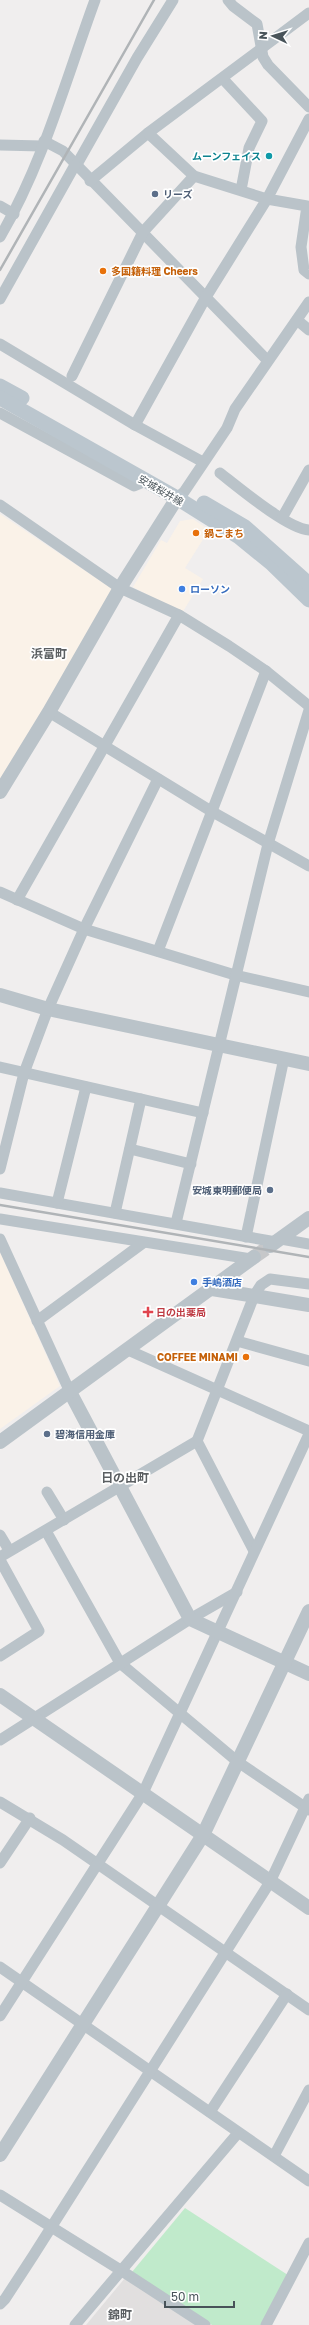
<svg xmlns="http://www.w3.org/2000/svg" width="309" height="2325" viewBox="0 0 309 2325" font-family="'Golos Text','Noto Sans JP',sans-serif">
	<rect width="100%" height="100%" fill="#f0eeee"/>
	<g fill="#faf2e8">
		<polygon points="0,514 114,590 0,781"/>
		<polygon points="193,519 209,530 185,568 203,579 182,613 133,587 161,540 167,543 180,521"/>
		<polygon points="0,1252 60,1386 0,1429"/>
	</g>
	<polygon fill="#e1dfdf" points="125,2278 196,2325 86,2325"/>
	<polygon fill="#c0eacb" points="185,2208 291,2277 263,2325 212,2325 132,2272"/>
	<g fill="none" stroke-linecap="round" stroke-linejoin="round">
		<polyline stroke="#c6c7c9" stroke-width="14" stroke-dasharray="14 7" stroke-linecap="butt" points="254,1257 270,1246"/>
		<g stroke="#bac3c9" stroke-width="11">
			<polyline points="228,0 233,6 257,24 263,57 268,65 309,107"/>
			<polyline points="223,79 262,121 249,148 241,190"/>
			<polyline points="309,119 267,199 307,206 301,247 304,270 309,274"/>
			<polyline points="44,141 63,151 267,360"/>
			<polyline points="0,145 42,146"/>
			<polyline points="76,166 137,58 173,0"/>
			<polyline points="90,181 148,133 309,13"/>
			<polyline points="0,206 14,214"/>
			<path d="M0 237C43 164 66 79 95 0"/>
			<polyline points="0,299 75,165"/>
			<polyline points="297,320 309,330"/>
			<polyline points="0,344 135,425 203,462"/>
			<polyline points="72,376 143,232 194,176"/>
			<polyline points="0,413 134,486 146,481"/>
			<polyline points="135,425 206,297 267,199 194,176 148,133"/>
			<path d="M220 473C238 487 288 529 309 530"/>
			<polyline points="177,498 184,492 227,428 235,409 309,302"/>
			<polyline points="0,505 120,588 179,615 229,646 266,671 309,706"/>
			<polyline points="282,518 309,470"/>
			<polyline points="49,712 211,811 309,866"/>
			<polyline points="0,892 84,929 235,975 309,992"/>
			<polyline points="17,900 179,615"/>
			<polyline points="158,951 266,671"/>
			<polyline points="0,1067 203,1113"/>
			<polyline points="130,1149 191,1164"/>
			<polyline points="0,1169 24,1073 48,1009 84,929 158,779"/>
			<polyline points="0,1193 276,1242"/>
			<polyline points="57,1203 86,1087"/>
			<polyline points="115,1213 141,1099"/>
			<polyline points="0,1219 251,1259"/>
			<polyline points="176,1223 268,844 309,710"/>
			<polyline points="246,1237 284,1058"/>
			<polyline points="0,1239 70,1392"/>
			<polyline points="281,1239 309,1244"/>
			<polyline points="37,1321 143,1243"/>
			<polyline points="237,1341 309,1361"/>
			<polyline points="128,1350 309,1431"/>
			<polyline points="197,1441 254,1551"/>
			<polyline points="47,1492 64,1520"/>
			<polyline points="46,1531 120,1663 238,1762 309,1810"/>
			<polyline points="0,1535 9,1550"/>
			<polyline points="0,1557 197,1441 254,1296 261,1285 270,1279 309,1284"/>
			<polyline points="0,1560 39,1631 0,1656"/>
			<polyline points="0,1740 190,1619 237,1592"/>
			<polyline points="0,1802 63,1840 309,2010"/>
			<polyline points="0,1863 30,1818"/>
			<polyline points="0,1967 309,2181"/>
			<polyline points="0,2016 143,1793 309,1434"/>
			<polyline points="210,2112 287,1994"/>
			<polyline points="274,2156 309,2090"/>
			<polyline points="0,2195 122,2271 205,2325"/>
			<polyline points="0,2304 5,2299 33,2256 270,1882 309,1799"/>
			<polyline points="75,2325 238,2133"/>
			<polyline points="266,2325 309,2243"/>
		</g>
		<g stroke="#bac3c9" stroke-width="14">
			<polyline points="0,792 49,712 120,588 177,498"/>
			<polyline points="0,995 48,1009 309,1064"/>
			<polyline points="270,1246 309,1218"/>
			<polyline points="212,1289 309,1305"/>
			<polyline points="70,1392 190,1619 309,1674"/>
			<polyline points="0,1442 254,1257"/>
			<polyline points="0,1695 309,1908"/>
			<polyline points="0,2155 203,1835 309,1611"/>
		</g>
		<g stroke="#bbc6ce" stroke-width="15">
			<polyline points="0,386 22,398"/>
			<polyline points="0,398 177,498 239,537 271,563 309,600"/>
			<polyline points="204,503 245,527 309,584"/>
		</g>
		<g stroke="#b0b4b7" stroke-width="2.5">
			<polyline points="0,270 154,0"/>
			<polyline points="0,1205 309,1257"/>
		</g>
	</g>
	<circle fill="#0f9aa8" stroke="#fff" stroke-width="1.5" cx="269" cy="156" r="4"/>
	<g fill="#5c6f8a" stroke="#fff" stroke-width="1.5">
		<circle cx="155" cy="194" r="4"/>
		<circle cx="270" cy="1190" r="4"/>
		<circle cx="47" cy="1434" r="4"/>
	</g>
	<g fill="#e8710a" stroke="#fff" stroke-width="1.5">
		<circle cx="103" cy="271" r="4"/>
		<circle cx="196" cy="533" r="4"/>
		<circle cx="246" cy="1357" r="4"/>
	</g>
	<g fill="#3f7fe0" stroke="#fff" stroke-width="1.5">
		<circle cx="182" cy="589" r="4"/>
		<circle cx="194" cy="1282" r="4"/>
	</g>
	<path fill="#e0444e" stroke="#fff" stroke-width="1.5" d="M146 1306h4v4h4v4h-4v4h-4v-4h-4v-4h4z"/>
	<g text-anchor="middle" dominant-baseline="central" stroke-width="3.5" stroke-linejoin="round" paint-order="stroke">
		<g font-size="10" font-weight="bold" fill="#0d838f" stroke="#fff" text-anchor="end">
			<text x="261" y="156">ムーンフェイス</text>
		</g>
		<g font-size="10" font-weight="bold" fill="#4e5e75" stroke="#fff" text-anchor="start">
			<text x="163" y="194">リーズ</text>
			<text x="262" y="1190" text-anchor="end">安城東明郵便局</text>
			<text x="55" y="1434">碧海信用金庫</text>
		</g>
		<g font-size="10" font-weight="bold" fill="#c56008" stroke="#fff" text-anchor="start">
			<text x="111" y="271">多国籍料理 Cheers</text>
			<text x="204" y="533">鍋こまち</text>
			<text x="238" y="1357" text-anchor="end">COFFEE MINAMI</text>
		</g>
		<g font-size="10" fill="#485359" stroke="#fff">
			<text transform="translate(161 490) rotate(30)">安城桜井線</text>
		</g>
		<g font-size="10" font-weight="bold" fill="#366cbe" stroke="#fff" text-anchor="start">
			<text x="190" y="589">ローソン</text>
			<text x="202" y="1282">手嶋酒店</text>
		</g>
		<g font-size="10" font-weight="bold" fill="#be3a42" stroke="#fff" text-anchor="start">
			<text x="156" y="1312">日の出薬局</text>
		</g>
		<g font-size="12" font-weight="bold" fill="#5b5f62" stroke="#fff">
			<text x="49" y="653">浜富町</text>
			<text x="125" y="1477">日の出町</text>
			<text x="120" y="2314">錦町</text>
		</g>
	</g>
	<g transform="translate(273 36) rotate(274)" stroke="#ffffff" stroke-width="3" paint-order="stroke">
	<path d="M0-3L7 15L0 10L-7 15Z" fill="#485359"/>
	<text y="-6" font-size="11" font-weight="bold" text-anchor="middle" fill="#485359">N</text>
	</g>
	<path d="M165 2301v6h69v-6" fill="none" stroke="#485359" stroke-width="2"/>
	<text x="171" y="2301" font-size="12" fill="#485359" stroke="#ffffff" stroke-width="3" paint-order="stroke">50 m</text>
</svg>
